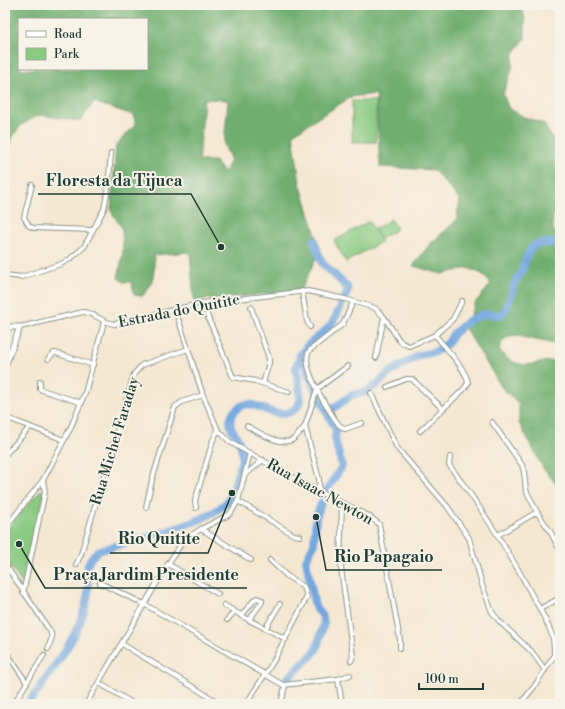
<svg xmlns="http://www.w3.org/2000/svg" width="565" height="709" viewBox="0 0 565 709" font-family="'Libre Bodoni',serif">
	<rect width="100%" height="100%" fill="#f7f3e8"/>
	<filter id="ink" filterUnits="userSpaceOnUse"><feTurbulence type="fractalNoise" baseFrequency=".025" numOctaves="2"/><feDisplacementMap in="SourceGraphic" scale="8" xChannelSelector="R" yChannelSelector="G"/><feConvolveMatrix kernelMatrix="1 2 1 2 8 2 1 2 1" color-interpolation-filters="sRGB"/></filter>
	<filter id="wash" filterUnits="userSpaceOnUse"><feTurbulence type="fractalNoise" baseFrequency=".012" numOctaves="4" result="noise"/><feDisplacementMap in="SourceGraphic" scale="16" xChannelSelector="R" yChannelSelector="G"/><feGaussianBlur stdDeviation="0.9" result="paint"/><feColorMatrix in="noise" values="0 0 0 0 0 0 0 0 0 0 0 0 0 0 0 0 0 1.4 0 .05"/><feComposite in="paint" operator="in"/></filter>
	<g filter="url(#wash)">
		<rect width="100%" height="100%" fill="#f5e8d3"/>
		<g fill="#8aca82" stroke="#54845b">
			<rect x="352" y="101" width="24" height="41"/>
			<polygon points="391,219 397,229 380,239 375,229"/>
			<polygon points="369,221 381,242 346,262 334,241"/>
			<polygon points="42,490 44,493 24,583 21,582 5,558 5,531 39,492"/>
		</g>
		<path fill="#6fae70" stroke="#477652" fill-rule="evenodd" d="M5 5H521L522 6 525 20V39L514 53 512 69 503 94 509 109 524 117 544 124 551 137 560 143V208C551 215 552 222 554 232L560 233V345L513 335 503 340 499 349C502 353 506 358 510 360 528 372 545 356 560 363V489L543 468 519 423V404L502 388 465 328 475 303 491 284 482 274 468 268 442 274 413 266 430 244 456 221 460 200 434 170 380 167 376 94 351 97 293 134 300 183 320 249 301 290 217 299H205L194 302 190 252 154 255C155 269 154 287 142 296L134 295 132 282H124L118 278 123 252 122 228 112 213 111 208 116 145 136 124 133 115 94 102 80 121 40 115 21 125 10 141 8 170 5 179ZM19 19H147V69H19ZM204 99 228 100 224 144 231 161 224 172 215 161H199Z"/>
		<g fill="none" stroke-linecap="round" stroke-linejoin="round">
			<g stroke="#73a7df" stroke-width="8">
				<path d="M328 412 352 395 366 392 376 385 389 373 419 355 435 352 448 343 453 334 468 321 483 314 501 315C510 306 510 298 513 287 514 280 520 277 522 271 530 246 530 240 560 244"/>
				<polyline points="285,682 288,678 311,656 316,650 324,623 322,615 315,607 306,560 314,544 316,517 323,499 327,490 342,466 335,440 336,430 312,384 300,355"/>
				<path d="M28 704C47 677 72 646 83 614 85 607 88 598 88 590 89 573 82 564 98 551 129 541 211 525 229 499 233 492 235 484 237 477 240 469 243 461 242 453 241 449 241 445 239 441 234 431 225 424 234 412 252 389 271 426 295 409 306 401 297 380 296 369 296 365 298 361 300 357 306 341 323 337 332 323 339 313 343 301 348 290L347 287 322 263 314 241"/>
			</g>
		</g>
	</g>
	<g filter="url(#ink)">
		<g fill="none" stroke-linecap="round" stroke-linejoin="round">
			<defs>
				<g id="minor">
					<polyline points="32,185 24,217 29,226 34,228 93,230"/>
					<polyline points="5,275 21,277 61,264 70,259 84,247 104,209 108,188 111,153"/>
					<polyline points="302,291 307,321 310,327"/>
					<path d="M353 302 343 324 310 350C298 365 329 411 339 425L345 429 362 423"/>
					<polyline points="202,303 233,377 255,381 289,392"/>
					<polyline points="251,307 269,358 269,363 263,383"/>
					<polyline points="175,309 203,395 218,430 213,440 195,501 196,508"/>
					<path d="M20 327 83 312C96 313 102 323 115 324L202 303 308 291 345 299 375 308 384 317 399 340 402 343 409 346 435 335 453 319 462 301"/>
					<polyline points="5,353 11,351"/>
					<polyline points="376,358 384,317"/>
					<polyline points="48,359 54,353 56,353 93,365"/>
					<polyline points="40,381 40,389 42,390 82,403"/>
					<polyline points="387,387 406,379 412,379 443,409"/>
					<polyline points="317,389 305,426 319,479 319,492"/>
					<polyline points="317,389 348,366"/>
					<polyline points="371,393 397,448 447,506 469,538 483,588 492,612 500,622 532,652 545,670"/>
					<polyline points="5,417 64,440"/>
					<polyline points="492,422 522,465 524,472 526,490 537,512 550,531 560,550"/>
					<path d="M247 426C258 432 280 446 292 440 297 437 301 431 305 426"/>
					<polyline points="218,430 229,441 235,445 319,492 369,516 379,524 400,640 400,648"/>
					<path d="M420 431 464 389 468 383C467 370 444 346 435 335"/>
					<polyline points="5,455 30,427"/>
					<path d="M450 457 449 465C481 507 509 551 533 597 539 607 551 629 553 639 554 644 554 651 554 657"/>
					<polyline points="245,475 263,460"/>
					<polyline points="238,501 294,535 300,536"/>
					<polyline points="342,504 340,561 353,656 351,661"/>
					<polyline points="146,507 152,480 175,407 182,402 203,395"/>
					<polyline points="5,528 43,480 70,429 85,393 104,322"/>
					<polyline points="201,529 251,560"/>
					<polyline points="498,535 537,512"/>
					<polyline points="5,564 50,631 52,637 48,649"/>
					<polyline points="168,564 218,594"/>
					<polyline points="76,565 81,554 134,374 142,365 188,349"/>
					<polyline points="100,583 144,604 283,685 338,679 350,675"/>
					<polyline points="23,593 45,492 43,480"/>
					<polyline points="224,605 249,620 286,639"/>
					<polyline points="540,609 560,598"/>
					<polyline points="241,616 255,599 257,598 262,600 262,602 249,620"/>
					<polyline points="227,620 234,612"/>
					<polyline points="265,629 280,604"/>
					<polyline points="553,638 560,641"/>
					<polyline points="122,644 221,704"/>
					<polyline points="5,650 27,683"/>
					<polyline points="338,679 342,704"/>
					<polyline points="99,683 134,704"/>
					<polyline points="16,700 44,655"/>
					<polyline points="86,704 168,564 183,541 201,529 230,514 238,501 250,453"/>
					<polyline points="246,704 273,662 307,597 304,587 287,576 270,560"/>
					<polyline points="281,704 285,686"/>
					<polyline points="520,704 534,687 551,660 560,651"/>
				</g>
				<polyline id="tertiary" points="5,327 20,327 5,366"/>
			</defs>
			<use href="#minor" stroke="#8a9284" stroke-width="6"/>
			<use href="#tertiary" stroke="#8a9284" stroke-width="7"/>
			<use href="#minor" stroke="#fff" stroke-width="4"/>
			<use href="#tertiary" stroke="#fff" stroke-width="5"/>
		</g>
	</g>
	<g text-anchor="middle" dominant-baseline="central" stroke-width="4" stroke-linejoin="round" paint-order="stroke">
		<g font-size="15" fill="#1f3d34" stroke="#f7f3e8">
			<text transform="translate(179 311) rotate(-11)">Estrada do Quitite</text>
			<text transform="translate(115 441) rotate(-73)">Rua Michel Faraday</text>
			<text transform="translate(320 492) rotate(29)">Rua Isaac Newton</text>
		</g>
	</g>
	<path fill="none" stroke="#1f3d34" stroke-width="1.5" d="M221 247L191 194H38M232 493L208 553H110M316 517L326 570H442M19 544L45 588H247"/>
	<g fill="#1f3d34" stroke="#f7f3e8" stroke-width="1.5">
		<circle cx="221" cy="247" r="4"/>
		<circle cx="232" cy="493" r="4"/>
		<circle cx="316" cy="517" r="4"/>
		<circle cx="19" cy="544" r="4"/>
	</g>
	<g font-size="16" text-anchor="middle" font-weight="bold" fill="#1f3d34" stroke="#f7f3e8" stroke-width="4" stroke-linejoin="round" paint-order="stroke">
		<text x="114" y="186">Floresta da Tijuca</text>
		<text x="159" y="544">Rio Quitite</text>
		<text x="384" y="562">Rio Papagaio</text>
		<text x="146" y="580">Praça Jardim Presidente</text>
	</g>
	<rect width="565" height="709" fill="none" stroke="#f7f3e8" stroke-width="20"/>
	<rect x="18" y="18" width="130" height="52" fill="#f7f3e8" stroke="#a1aaa0"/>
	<rect x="26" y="31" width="20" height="6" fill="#ffffff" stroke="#a1aaa0"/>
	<text x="54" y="38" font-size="12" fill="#1f3d34">Road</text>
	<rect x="26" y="48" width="20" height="12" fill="#8aca82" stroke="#a1aaa0"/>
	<text x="54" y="58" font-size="12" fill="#1f3d34">Park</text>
	<path d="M419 683v6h64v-6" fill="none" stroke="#1f3d34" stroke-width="2"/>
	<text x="425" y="683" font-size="12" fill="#1f3d34" stroke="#f7f3e8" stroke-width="3" paint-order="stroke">100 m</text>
</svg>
